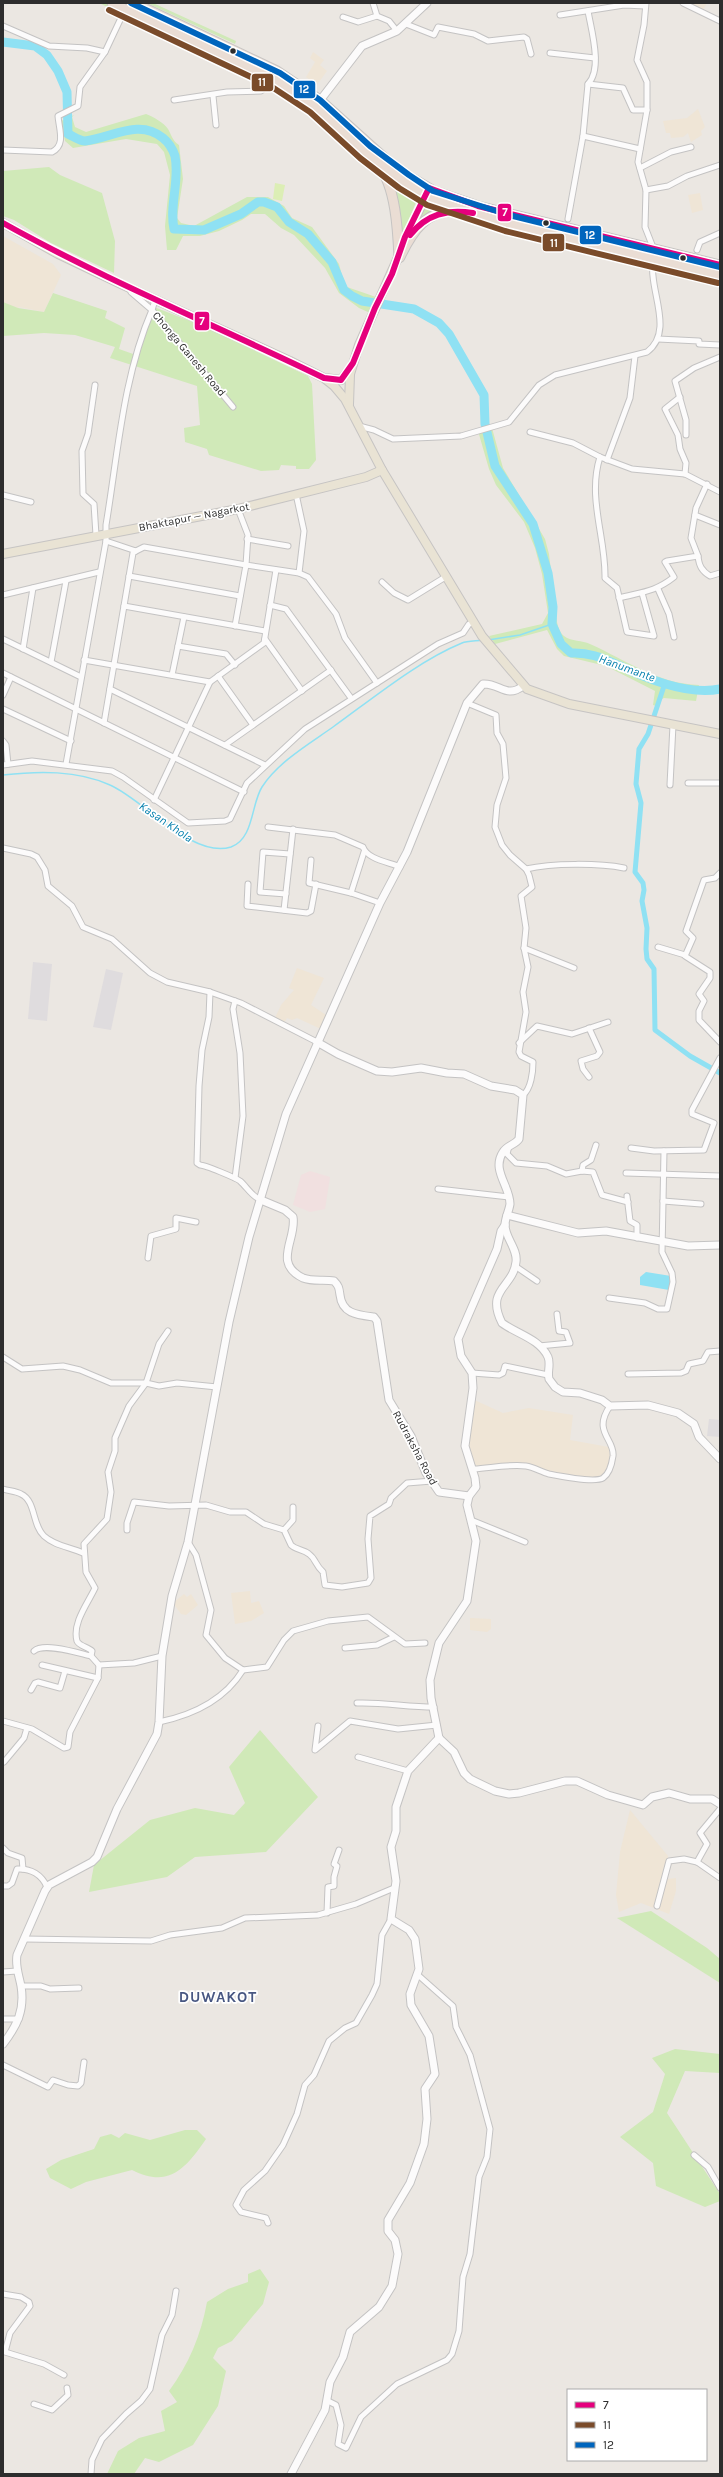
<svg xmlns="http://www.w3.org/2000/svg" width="723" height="2477" viewBox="0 0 723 2477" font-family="Karla,sans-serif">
	<rect width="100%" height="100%" fill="#ebe7e2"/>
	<g fill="#dfdcde">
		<polygon points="33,962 52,964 47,1021 28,1019"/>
		<polygon points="106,969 123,973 111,1030 93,1027"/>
		<polygon points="709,1419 720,1420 720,1437 707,1436"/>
	</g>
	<g fill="#efe5d6">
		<polygon points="686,3 707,3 702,12"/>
		<polygon points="313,52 324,60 320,65 327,71 317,85 306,77 315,62 310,58"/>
		<polygon points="698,109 705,127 701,131 702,135 691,142 688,133 683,137 671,138 670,133 666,133 663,121 687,118"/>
		<polygon points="700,193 703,210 692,213 688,195"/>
		<polygon points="3,236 53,264 61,275 44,312 19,307 3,337"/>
		<polygon points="297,968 324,978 311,1005 329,1017 323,1030 297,1018 292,1020 287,1018 284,1023 275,1018 281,1005 294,990 289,988"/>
		<polygon points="470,1398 503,1413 529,1408 573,1415 570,1440 609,1447 610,1460 602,1479 550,1474 526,1466 474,1469 465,1446"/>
		<polygon points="250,1591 251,1603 259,1601 264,1613 251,1621 235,1624 231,1593"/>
		<polygon points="184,1594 187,1597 191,1594 198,1605 186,1615 181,1614 173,1603"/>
		<polygon points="470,1618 491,1619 491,1629 487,1632 470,1630"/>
		<polygon points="630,1810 668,1856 667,1879 676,1878 676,1891 669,1914 641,1903 619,1912 616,1895 620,1852"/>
	</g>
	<polygon fill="#f1e0e0" points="310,1171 330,1177 325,1209 310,1212 293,1205 301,1175"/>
	<g fill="#d0e9b8">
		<polygon points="99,3 106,3 203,48 225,62"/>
		<polygon points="147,3 153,3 236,41 235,44"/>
		<path d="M146 114C154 117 164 123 168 129 172 136 172 140 179 145L183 179 177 218 181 223 194 226 247 197H268L284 206 292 218 312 227 339 264 344 283 347 287 376 297 370 313 359 308 339 293 325 268 294 235 281 228 265 214H251L242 220 219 231 200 236H183L176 250H167L165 226 170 175 164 152 157 144 126 139 73 148 65 141 61 121 74 115 72 117 75 127 86 132Z"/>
		<polygon points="49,167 60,175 102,193 115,241 114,273 51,243 14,220 3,216 3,171"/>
		<polygon points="392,185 416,202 402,238"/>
		<polygon points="424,205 435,212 418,221"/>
		<polygon points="53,293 107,311 105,318 125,328 119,349 136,355 154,307 203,326 308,376 312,384 316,460 309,469 296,469 296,466 281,465 279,470 261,471 209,455 207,449 185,442 184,428 200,425 197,386 110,358 115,347 75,335 44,333 3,336 3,302 18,308 44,312"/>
		<path d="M492 428 503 468 545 539 549 554 557 622C558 627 560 633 564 636 572 642 582 640 590 644 626 660 658 684 699 685L696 701 664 698 660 700 659 707 653 705 655 691 606 666 564 656 557 649 547 630 495 644 489 636 542 624 548 613 542 574 535 548 524 522 496 485 489 469 478 431Z"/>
		<polygon points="260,1730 318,1797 266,1852 195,1857 167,1877 89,1892 94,1865 150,1820 195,1808 234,1815 245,1803 229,1767"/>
		<polygon points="651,1911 707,1948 720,1959 720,1983 617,1918"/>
		<polygon points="675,2049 720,2054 720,2073 685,2071 667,2113 720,2194 720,2201 705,2207 656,2186 653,2163 620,2137 653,2112 665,2074 652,2058"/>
		<path d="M185 2130H197L206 2139C186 2168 169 2189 132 2170L86 2182 71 2189 50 2178 46 2169 61 2160 94 2149 100 2137 111 2134 119 2138 125 2133 150 2140Z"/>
		<path d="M260 2269 269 2282 263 2304 232 2341 218 2348 213 2358 226 2371 218 2406 193 2445 159 2462 145 2458 134 2474H107L118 2451 139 2438 165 2431 161 2411 177 2402 169 2391C189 2364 201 2335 207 2302L228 2289 248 2282V2274Z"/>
	</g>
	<polygon fill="#dceeb5" points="275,183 285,185 282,201 273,199"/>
	<polygon fill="#8fe1f3" points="646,1272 671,1276 669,1290 640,1285 640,1277"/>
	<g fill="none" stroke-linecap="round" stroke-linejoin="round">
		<g stroke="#8fe1f3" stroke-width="1.5">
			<polyline points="488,640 520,635 552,624"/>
			<path d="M3 775C38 771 77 770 110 785 143 799 192 859 231 847 254 839 251 804 262 787 278 762 309 744 333 727 372 699 418 661 462 643 467 641 477 641 483 640"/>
		</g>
		<polyline stroke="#8fe1f3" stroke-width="5" points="665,683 648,734 639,749 636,784 641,803 635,872 643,883 644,890 642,901 647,928 646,949 647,959 654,969 655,1030 690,1056 720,1073"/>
		<path stroke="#8fe1f3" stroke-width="9" d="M3 42 35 46 47 55 58 71 67 92 68 134C73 136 80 141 85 141 112 138 139 118 163 138 168 142 173 150 175 156 180 181 169 205 174 229L204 230 241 214 258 202H264L277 207 289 222 308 234 332 262 344 290 352 296 362 301 414 309 439 323 449 334 484 395 485 424 495 466 533 524 548 573 553 607 552 624 561 644 571 653C589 652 602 658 618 665 647 679 688 696 720 689"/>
		<defs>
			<g id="street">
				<polyline points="373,3 377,16 389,21 397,31"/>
				<polyline points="646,3 644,25 637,60 647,82 647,110 638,162 646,190 645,227 654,250"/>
				<polyline points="683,3 720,21"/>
				<polyline points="560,15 624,5 645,6"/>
				<polyline points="343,17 358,22 377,16"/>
				<polyline points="406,24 434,35 438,27 474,34 488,41 524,37 527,39 531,54"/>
				<polyline points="3,26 49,46 87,48 105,52"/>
				<polyline points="550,53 595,58"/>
				<polyline points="588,84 623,88 633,110 647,110"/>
				<polyline points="213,96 216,125"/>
				<polyline points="174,100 227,92 261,91 268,86"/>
				<polyline points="583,136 640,149"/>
				<path d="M3 150 52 152C66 145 59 129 58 116L78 106 80 87 105 52 121 18"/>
				<polyline points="640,168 671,152 691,147"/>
				<polyline points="646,190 668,186 687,176 720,165"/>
				<path d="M568 219 583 136 588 84C603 69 591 29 588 11"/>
				<polyline points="697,250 700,242 720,233"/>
				<polyline points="155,300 152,310 233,407"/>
				<polyline points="658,339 699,341 699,344 720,345"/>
				<polyline points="95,385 88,434 82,451 83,494 94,504 96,535"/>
				<polyline points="680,397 665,409 678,435 680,449 686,463 685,474"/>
				<path d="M359 426 374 430 393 439 461 436 509 422 539 385 555 375 647 352C671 334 655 301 653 276 652 270 653 264 654 258"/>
				<polyline points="530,432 573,443 600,457 632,469 685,474 720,492"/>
				<polyline points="686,435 686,420 675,381 694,368 720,357"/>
				<path d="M600 457C587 498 606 538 605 578L617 588 627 632 654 636 642 593"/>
				<polyline points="607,460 630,398 635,356"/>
				<polyline points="296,494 304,531 299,573"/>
				<polyline points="3,495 31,502"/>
				<polyline points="238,509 248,535 246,565 299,573 308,577 336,614 345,638 377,683"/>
				<polyline points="695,515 720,525"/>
				<polyline points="247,539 288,546"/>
				<polyline points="106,541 136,551 144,547 246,565 235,626"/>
				<path d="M698 556C699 566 702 571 710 576L720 573"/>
				<polyline points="129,576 240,596"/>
				<polyline points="382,582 394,593 408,600 447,576"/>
				<polyline points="658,589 669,614 674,637"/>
				<polyline points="3,595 99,572"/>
				<path d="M619 598C642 592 655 592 674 577L665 562 667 561 698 556 691 538 696 508 707 484"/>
				<polyline points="270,605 286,609 351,698"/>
				<polyline points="124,606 265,631"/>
				<polyline points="3,639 81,677"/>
				<polyline points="265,639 302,691"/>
				<polyline points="178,646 226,654 235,665"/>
				<polyline points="23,649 33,588"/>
				<polyline points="84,660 210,682 154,800"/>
				<polyline points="51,662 66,581"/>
				<polyline points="3,673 244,792"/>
				<polyline points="172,675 184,617"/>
				<polyline points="218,676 253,725"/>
				<polyline points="210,682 264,643 276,570"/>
				<polyline points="110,689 265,765"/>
				<polyline points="3,695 11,677"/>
				<path d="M467 703 496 715 497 733 503 744 506 778 497 805 495 827 502 845 510 855 526 869 529 875 532 887 521 896 526 928 524 948 528 967 523 992 526 1012 519 1052 521 1056 533 1062C533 1072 531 1089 523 1095"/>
				<polyline points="3,709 71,741"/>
				<polyline points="104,723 133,553 136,551"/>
				<polyline points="3,741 6,745 8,764"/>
				<polyline points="225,745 331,670"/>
				<path d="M66 764 106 541V525C118 453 123 377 152 310L131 292"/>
				<polyline points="3,765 32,761 112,771 123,777 188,823 225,821 230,819 247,783 305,729 438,644 463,633 469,624 474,622"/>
				<polyline points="688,783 720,783"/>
				<polyline points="670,785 673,725"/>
				<path d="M268 827 335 835 363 847C367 859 388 862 400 867"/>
				<polyline points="3,848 31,854 37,857 45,870 48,886 72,906 83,927 112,939 150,973 167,982 210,992 241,1003 317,1042"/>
				<polyline points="311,860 309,883 351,893 380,903"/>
				<path d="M526 869C552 863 599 863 624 868"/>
				<polyline points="720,873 715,878 704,880 686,931 693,938 685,956 710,972 710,978 699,994 704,1001 699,1011 699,1020 720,1042"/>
				<polyline points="248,884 247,906 307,913 311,911 316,884"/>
				<polyline points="351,893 364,852"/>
				<polyline points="286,894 260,892 263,852 290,854"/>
				<polyline points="284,910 293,829"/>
				<polyline points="658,947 685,955"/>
				<polyline points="524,948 574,968"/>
				<path d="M210 992 209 1017 202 1050 199 1086 197 1163 200 1165C205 1165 236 1178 240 1181 247 1187 252 1197 261 1200"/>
				<polyline points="235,1001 233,1009 240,1053 243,1116 235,1178"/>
				<polyline points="519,1043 537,1026 572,1034 608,1022"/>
				<polyline points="589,1077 583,1069 581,1061 597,1056 600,1052 589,1028"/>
				<polyline points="509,1146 507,1154 516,1163 547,1166 566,1174 582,1171 593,1172 602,1195 628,1202"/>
				<polyline points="631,1148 654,1151 704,1150 714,1123 692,1114 692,1110 720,1058"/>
				<polyline points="582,1171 583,1165 591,1160 596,1145"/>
				<polyline points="626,1173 720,1176"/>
				<polyline points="438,1189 509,1197"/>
				<polyline points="627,1196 630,1221 637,1225 637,1238"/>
				<polyline points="663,1201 701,1204"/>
				<polyline points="148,1258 151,1236 176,1229 176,1218 196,1222"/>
				<polyline points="515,1266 537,1281"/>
				<polyline points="609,1298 645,1303 658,1309 667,1309 673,1282 672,1273 662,1252 664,1151"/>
				<polyline points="539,1346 570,1343 566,1332 559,1331 557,1314"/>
				<polyline points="3,1357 22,1369 63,1366 80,1370 111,1383 146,1383 159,1386 177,1383 217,1387"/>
				<polyline points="472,1373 499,1375 503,1373 505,1366 548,1375"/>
				<polyline points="628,1374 681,1373 686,1371 689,1364 703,1361 708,1352 720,1351"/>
				<path d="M474 1469C491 1468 509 1464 526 1466 534 1467 541 1472 549 1474 559 1476 595 1483 603 1478 609 1474 612 1463 613 1456 615 1439 592 1432 610 1406"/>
				<path d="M3 1489C9 1491 16 1491 21 1494 36 1501 32 1525 44 1536 55 1546 70 1547 83 1553"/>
				<polyline points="471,1520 525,1542"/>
				<path d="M127 1530V1523L134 1502 169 1506 206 1505 230 1512H246L264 1524 284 1530 291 1545C296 1550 303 1549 309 1554 316 1559 315 1565 323 1572L325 1585 342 1587 368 1583 371 1578 368 1539 370 1516 389 1504 391 1498 407 1483 432 1481"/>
				<polyline points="284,1530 293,1520 293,1507"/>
				<polyline points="188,1542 196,1555 211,1610 206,1635 225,1658 243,1670 267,1667 284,1640 293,1631 328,1621 368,1617 405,1644 425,1643"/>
				<polyline points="345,1648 377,1645 394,1637"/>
				<path d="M34 1651C44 1642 78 1653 91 1656"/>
				<path d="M162 1656 134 1663 99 1665 91 1656 92 1651C88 1647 79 1646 77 1641 72 1623 88 1603 95 1588L86 1572 84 1544 107 1519 111 1492 108 1472 115 1451V1438L129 1406 146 1383 159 1344 168 1331"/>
				<polyline points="42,1665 98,1678"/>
				<polyline points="31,1690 35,1683 38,1682 60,1688 65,1671"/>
				<path d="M357 1703C383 1702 407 1707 434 1707"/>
				<polyline points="3,1721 32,1729 64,1748 68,1747 70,1732 98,1678 99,1665"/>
				<path d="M159 1722C193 1715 225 1699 243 1670"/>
				<polyline points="318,1726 315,1750 350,1721 398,1729 437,1725"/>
				<polyline points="358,1757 408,1771"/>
				<polyline points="4,1762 24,1738 27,1728"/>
				<polyline points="3,1848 8,1853 22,1858 23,1869"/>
				<polyline points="697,1862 720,1878"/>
				<path d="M3 1886H8L12 1883 17 1869C31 1868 42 1875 47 1887"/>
				<polyline points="657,1906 669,1861 684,1859 697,1862 707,1844 700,1833 720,1809"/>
				<polyline points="327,1913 328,1887 334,1886 334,1877 337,1866 334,1864 339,1850"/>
				<polyline points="25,1939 151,1941 170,1935 222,1928 245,1918 318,1915 356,1904 394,1888"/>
				<polyline points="3,1972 17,1971"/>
				<polyline points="21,1986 41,1986 50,1989 79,1988"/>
				<polyline points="3,2019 19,2019"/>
				<polyline points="3,2065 48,2087 53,2080 68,2085 78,2086 81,2083 84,2062"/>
				<polyline points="694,2155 708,2167 720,2188"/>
				<polyline points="268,2223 266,2218 241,2212 236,2205 244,2190 265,2171 283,2145 297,2114 305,2085 314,2075 329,2041 345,2028 356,2023 372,1995 377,1984 382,1935 391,1919"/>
				<polyline points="3,2294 21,2297 29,2302 30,2306 10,2333 5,2352 44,2364 64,2375"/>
				<polyline points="328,2401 336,2405 341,2425 338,2444 346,2448 361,2417 397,2384 447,2360 452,2354 459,2331 463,2277 470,2254 479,2177 487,2157 490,2129 470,2055 456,2027 453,2006 418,1975"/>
				<polyline points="34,2404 52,2410 68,2395 67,2388"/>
				<polyline points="91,2474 92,2460 102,2439 126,2414 141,2401 150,2389 162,2335 172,2315 176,2291"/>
			</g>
			<g id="secondary">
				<polyline points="318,103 362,46 397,31 427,3"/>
				<path d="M317 1042 338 1054 377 1071 392 1072 421 1068 447 1073 464 1074 491 1086 515 1090 523 1095 519 1139C515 1145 507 1145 503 1152 491 1170 510 1186 510 1204 509 1211 505 1218 505 1225 505 1238 518 1249 516 1262 513 1288 485 1289 502 1323 517 1334 540 1339 548 1357 551 1364 547 1372 549 1379L555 1387 563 1392 580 1393 602 1400 610 1406 648 1405 678 1413 694 1424 699 1437 720 1459"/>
				<path d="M261 1200 285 1210 293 1217C297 1239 272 1263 303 1278 313 1282 324 1279 334 1281 339 1286 339 1288 340 1295 342 1314 358 1315 374 1317L377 1321 389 1400 411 1436 426 1473 439 1492 469 1496"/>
				<polyline points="507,1215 578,1233 606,1231 688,1246 720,1245"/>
				<polyline points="439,1738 431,1698 430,1680 439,1643 467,1601 476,1541 467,1505 469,1496 476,1487 475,1478 465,1446 473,1388 472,1373 461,1356 458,1339 497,1249 501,1231 505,1225"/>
				<polyline points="439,1738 454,1752 464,1773 470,1779 495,1791 509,1794 519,1793 565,1781 577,1781 608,1795 643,1805 652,1797 669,1793 690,1799 712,1799 720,1804"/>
				<path d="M3 2044C17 2026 25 2010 21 1986 19 1975 15 1966 17 1955L45 1891 49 1885 92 1862 97 1857 117 1809 157 1734 159 1722 162 1656 172 1596 188 1542 229 1322 249 1237 286 1114 380 903 407 852 467 703 483 684C500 683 506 699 523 686"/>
				<polyline points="291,2474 325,2410 330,2382 343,2357 350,2332 379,2307 392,2286 398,2254 395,2240 388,2231 388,2220 410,2183 424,2144 427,2119 425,2089 435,2074 429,2036 411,2005 410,1994 419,1969 415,1939 409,1930 391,1919 396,1881 391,1847 396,1831 396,1807 408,1771 439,1738"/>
			</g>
			<g id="primary">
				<polyline points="3,223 58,254 123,285 290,361 324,378 334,386 345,399 382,470 482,636 527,689 569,704 720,734"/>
				<polyline points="325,378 341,380 350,369"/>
				<polyline points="349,404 350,374 359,345 428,190"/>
				<polyline points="3,554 238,509 366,477 382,470"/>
			</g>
			<g id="highway">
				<polyline points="112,3 276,80 315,106 365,152 404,182 430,198 507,223 720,275"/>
				<polyline points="134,3 277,71 320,100 398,170 434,191 478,206 720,265"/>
				<path d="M378 166C396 184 398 234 399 258"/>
				<path d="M400 257C412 232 427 208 459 211"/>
			</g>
		</defs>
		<use href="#street" stroke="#c4c3c3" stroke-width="7"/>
		<use href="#secondary" stroke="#c4c3c3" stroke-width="9"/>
		<use href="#primary" stroke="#c6c4c3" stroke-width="10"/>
		<use href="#highway" stroke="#c6c4c3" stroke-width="11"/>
		<use href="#street" stroke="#fcfbfb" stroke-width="5"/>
		<use href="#secondary" stroke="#fcfbfb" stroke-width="7"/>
		<use href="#primary" stroke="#e9e3d4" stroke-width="8"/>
		<use href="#highway" stroke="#eaddd4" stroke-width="9"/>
		<defs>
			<g id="bus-1">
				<path d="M3 223C107 281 217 326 324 378L341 380 353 363 375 308 392 274 405 237 429 188 478 206 720 265"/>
				<path d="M410 235C427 214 447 209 473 213"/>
			</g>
			<polyline id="bus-2" points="109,10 272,87 310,112 360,158 399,188 427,205 505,231 718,283"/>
			<polyline id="bus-3" points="131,3 280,73 320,100 370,146 409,175 433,191 509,215 720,267"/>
		</defs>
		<use href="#bus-1" stroke="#fff" stroke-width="9"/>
		<use href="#bus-2" stroke="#fff" stroke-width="9"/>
		<use href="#bus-3" stroke="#fff" stroke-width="9"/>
		<use href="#bus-1" stroke="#e5007d" stroke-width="6"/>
		<use href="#bus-2" stroke="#7a4b2a" stroke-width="6"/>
		<use href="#bus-3" stroke="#0065bd" stroke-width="6"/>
	</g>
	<g fill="#2d2d2d" stroke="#fff" stroke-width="1.5">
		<circle cx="233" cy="51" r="3.5"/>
		<circle cx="546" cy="223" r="3.5"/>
		<circle cx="683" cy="258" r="3.5"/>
	</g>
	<g text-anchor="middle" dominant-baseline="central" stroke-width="3.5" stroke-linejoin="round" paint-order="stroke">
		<g font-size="11" fill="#2d2d2d" stroke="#fff">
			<text transform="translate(189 354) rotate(50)">Chonga Ganesh Road</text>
			<text transform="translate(194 517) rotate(-11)">Bhaktapur — Nagarkot</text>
			<text transform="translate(415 1448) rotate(62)">Rudraksha Road</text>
		</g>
		<g font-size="12" font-style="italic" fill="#017ead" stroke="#fff">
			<text transform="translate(627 668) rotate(20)">Hanumante</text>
			<text transform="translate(166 822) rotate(34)">Kasan Khola</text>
		</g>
		<g font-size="15" font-weight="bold" letter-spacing="1" fill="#485782" stroke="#fff">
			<text x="218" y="1997">DUWAKOT</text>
		</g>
	</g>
	<g stroke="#fff" stroke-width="1.5">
		<rect x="251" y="73" width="23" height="19" rx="4" fill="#7a4b2a"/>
		<rect x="293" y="80" width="23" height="19" rx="4" fill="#0065bd"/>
		<rect x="497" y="203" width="15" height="19" rx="4" fill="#e5007d"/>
		<rect x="579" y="225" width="23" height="20" rx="4" fill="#0065bd"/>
		<rect x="542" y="233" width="23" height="19" rx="4" fill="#7a4b2a"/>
		<rect x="194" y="311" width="16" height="20" rx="4" fill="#e5007d"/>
	</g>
	<g font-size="11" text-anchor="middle" font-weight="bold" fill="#fff">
		<text x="262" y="86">11</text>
		<text x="304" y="93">12</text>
		<text x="505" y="216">7</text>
		<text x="590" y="239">12</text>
		<text x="554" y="247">11</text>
		<text x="202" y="325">7</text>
	</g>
	<rect width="723" height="2477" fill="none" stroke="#2d2d2d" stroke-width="8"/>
	<rect x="567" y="2389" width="140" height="72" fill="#ffffff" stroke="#ababab"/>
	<rect x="575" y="2402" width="20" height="6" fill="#e5007d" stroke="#ababab"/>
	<text x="603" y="2409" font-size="12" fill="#2d2d2d">7</text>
	<rect x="575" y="2422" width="20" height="6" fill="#7a4b2a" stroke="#ababab"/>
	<text x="603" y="2429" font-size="12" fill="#2d2d2d">11</text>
	<rect x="575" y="2442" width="20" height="6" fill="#0065bd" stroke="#ababab"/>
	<text x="603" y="2449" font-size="12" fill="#2d2d2d">12</text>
</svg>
